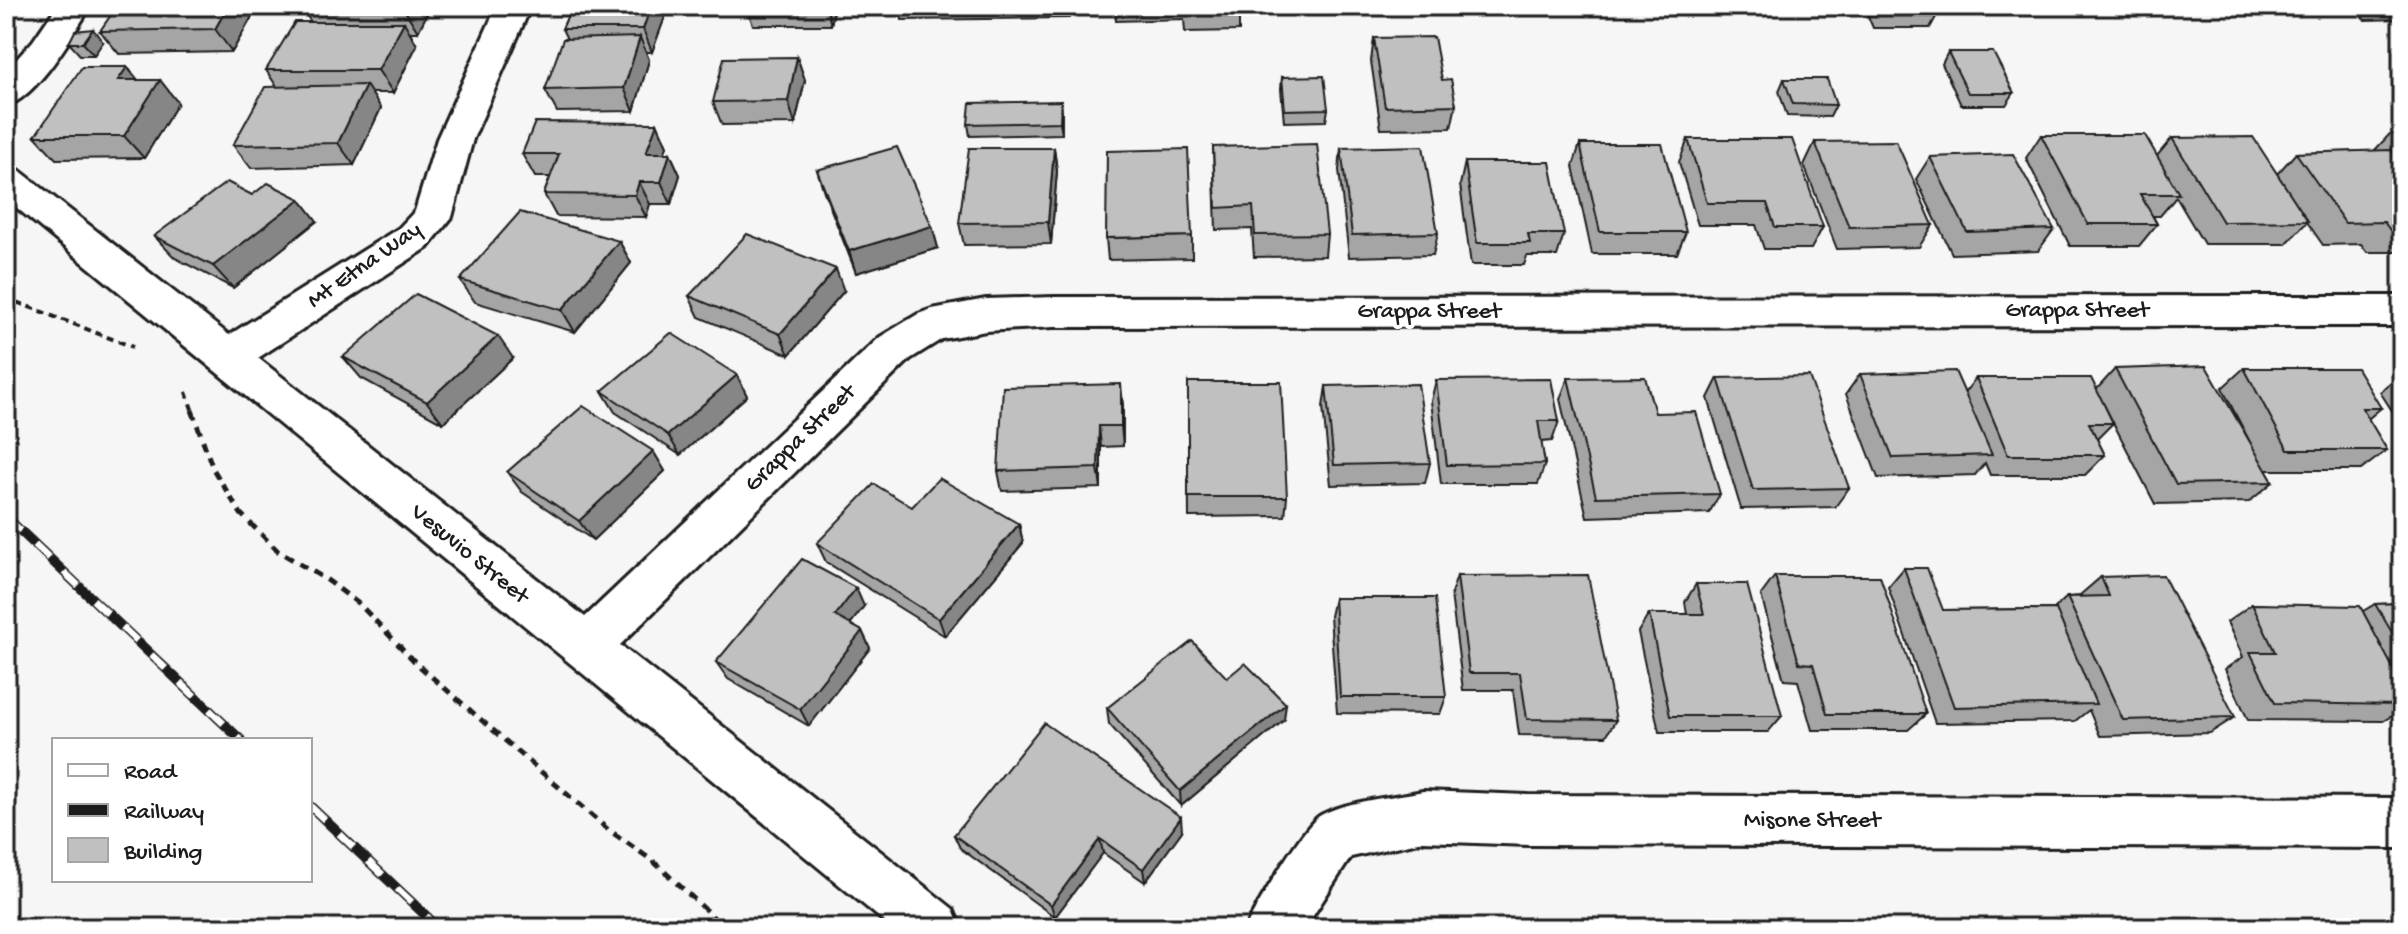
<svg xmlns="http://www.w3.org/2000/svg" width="2408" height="934" viewBox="0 0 2408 934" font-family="'Gochi Hand',sans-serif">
	<rect width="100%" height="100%" fill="#f6f6f6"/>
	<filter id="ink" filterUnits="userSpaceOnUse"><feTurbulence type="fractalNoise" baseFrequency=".0125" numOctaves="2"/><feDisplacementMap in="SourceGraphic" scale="16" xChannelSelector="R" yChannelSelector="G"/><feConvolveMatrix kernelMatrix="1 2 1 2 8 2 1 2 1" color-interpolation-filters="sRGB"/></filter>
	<g filter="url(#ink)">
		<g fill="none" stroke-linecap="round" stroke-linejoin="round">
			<defs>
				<g id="minor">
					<path d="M57 6H91C73 34 38 97 6 106V71L33 41Z"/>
					<polygon points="497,6 531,6 473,139 452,217 427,248 258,358 585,617 880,337 918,314 932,309 986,299 1054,297 2402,296 2402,326 1054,327 986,331 942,339 910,359 620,645 953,909 961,928 892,928 6,199 6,166 19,170 229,335 399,228 415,211 437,139"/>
					<path d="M1423 791 1528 795 2402 798V848L1528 845 1423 841 1351 857 1305 928H1246C1254 909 1305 823 1321 815 1350 800 1390 798 1423 791Z"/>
				</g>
			</defs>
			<use href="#minor" stroke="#1c1c1c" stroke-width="6"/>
			<g stroke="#1c1c1c" stroke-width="4" stroke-dasharray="7 5" stroke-linecap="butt">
				<polyline points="6,298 133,347"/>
				<polyline points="186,392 193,412"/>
			</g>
			<polyline stroke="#1c1c1c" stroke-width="5" stroke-dasharray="9 7" stroke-linecap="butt" points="192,410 213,469 241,514 278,551 327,580 359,604 418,665 606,828 653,861 725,928"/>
			<use href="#minor" fill="#fff" fill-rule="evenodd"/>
			<defs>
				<g id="rail">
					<polyline points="6,517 241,740"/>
					<polyline points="310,806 439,928"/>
				</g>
			</defs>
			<use href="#rail" stroke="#1c1c1c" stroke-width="10"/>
			<use href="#rail" stroke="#fff" stroke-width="7" stroke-dasharray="20" stroke-linecap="butt"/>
		</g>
		<g fill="#a5a5a5" stroke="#1c1c1c" stroke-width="2">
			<polygon points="258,6 232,52 119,54 100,31"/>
			<polygon points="431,6 418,32 410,32 417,45 393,93 371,93 381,108 354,165 251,168 233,145 277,87 266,70 311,22 302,9"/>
			<polygon points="572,6 669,6 652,52 646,52 649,60 634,111 557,112 545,90 567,39 562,29"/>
			<polygon points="746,6 873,6 873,10 834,10 831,25 753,25"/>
			<polygon points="899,6 1070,6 1069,18 902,20"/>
			<polygon points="1115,6 1239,6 1239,31 1185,32 1184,19 1116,21"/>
			<rect x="1652" y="6" width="118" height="2"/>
			<polygon points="1827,6 1942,6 1930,28 1873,28 1865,9 1828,9"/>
			<polygon points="2020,6 2061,6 2058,10 2023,11"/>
			<polygon points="2354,6 2402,6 2402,19 2365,20"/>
			<polygon points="1374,38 1442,80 1456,105 1451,128 1381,129 1371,61"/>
			<polygon points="103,42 94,55 80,55 69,43"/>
			<polygon points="1948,52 2014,93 2006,105 1961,105 1942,64"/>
			<polygon points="797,57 805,80 795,124 722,125 713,102"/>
			<polygon points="127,67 138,80 160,80 178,103 144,158 56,159 35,136"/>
			<polygon points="1282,77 1328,109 1326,121 1284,122 1281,89"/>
			<polygon points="1784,79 1836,105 1830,117 1787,116 1779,91"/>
			<polygon points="1061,101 1062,113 1062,134 970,136 968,124"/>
			<polygon points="2402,121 2402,252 2367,252 2361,244 2323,245 2307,222 2286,244 2204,244 2176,197 2160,216 2153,216 2157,224 2139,246 2070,246 2026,158 2041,135 2157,156 2172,138 2277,174 2296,153 2374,151"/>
			<polygon points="657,123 667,146 664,153 670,153 680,175 671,204 650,204 646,217 556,216 544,194 550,177 535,177 522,154"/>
			<polygon points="1688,139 1823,227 1811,249 1764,249 1756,225 1698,225 1679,162"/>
			<polygon points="1815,142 1933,225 1919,247 1837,249 1804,165"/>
			<polygon points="1580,144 1686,232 1677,254 1592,254 1573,166"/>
			<polygon points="1213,147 1327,234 1325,256 1254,257 1252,229 1216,230"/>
			<polygon points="1054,148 1057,171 1051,244 964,245 959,223"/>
			<polygon points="1341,148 1438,233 1433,255 1349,257 1339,170"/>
			<polygon points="1930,157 2054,229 2038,251 1952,254 1916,179"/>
			<polygon points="1465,162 1564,234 1557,256 1527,256 1524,265 1471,265 1460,185"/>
			<polygon points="817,170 932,226 938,248 856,273 824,192"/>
			<polygon points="252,195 300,199 317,221 233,288 175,258 154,236"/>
			<polygon points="1192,236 1192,258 1108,260 1106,238"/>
			<polygon points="619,241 631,263 575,332 475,302 460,280"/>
			<polygon points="844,291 789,355 699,317 689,296"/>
			<polygon points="343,357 513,358 443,423 361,378"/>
			<polygon points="2244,368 2381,408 2368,419 2387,450 2361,470 2266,470 2273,482 2249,502 2155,504 2104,405 2113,423 2097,439 2105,455 2085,475 1990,475 1985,463 1975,475 1878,478 1846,394 1860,374 1965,392 1976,378 2097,389 2115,369 2252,446 2222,388"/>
			<polygon points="2402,374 2402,426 2380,392"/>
			<polygon points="737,375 747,396 680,455 615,412 602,391"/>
			<polygon points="1568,378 1655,413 1720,494 1709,513 1587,517 1560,399"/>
			<polygon points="1718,378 1849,488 1835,507 1741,509 1708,398"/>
			<polygon points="1436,380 1559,421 1552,441 1541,442 1545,464 1538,484 1441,484 1431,401"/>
			<polygon points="1188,382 1287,497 1285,516 1189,517"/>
			<polygon points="1326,386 1430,463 1425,483 1331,485 1323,407"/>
			<polygon points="1123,405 1123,446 1101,447 1101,488 1002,491 998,471"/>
			<polygon points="653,451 665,471 593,540 522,492 507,472"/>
			<polygon points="912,507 1019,524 1023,543 945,636 826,562 817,543"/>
			<polygon points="1904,568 1943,610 2054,609 2067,597 2081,596 2080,595 2101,577 2235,717 2210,733 2100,736 2089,710 2075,721 1935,723 1888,587"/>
			<polygon points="1457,576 1616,720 1606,736 1519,735 1513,690 1463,690 1451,594"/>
			<polygon points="1775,576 1926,714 1908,730 1812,730 1798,681 1784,680 1761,595"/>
			<polygon points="1696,584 1782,716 1768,732 1659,732 1638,632 1649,614 1687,614 1685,602"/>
			<polygon points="1334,598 1446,697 1440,714 1337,713 1330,616"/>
			<polygon points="2402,603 2402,717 2399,712 2383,721 2248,720 2225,669 2243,657 2227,622 2252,604 2363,611 2375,604"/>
			<polygon points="864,606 850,624 862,631 870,648 809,726 728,679 716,662"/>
			<polygon points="1107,708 1284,720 1181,806 1109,724"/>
			<polygon points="1182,831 1145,882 1103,853 1055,917 960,848 954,835"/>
		</g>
		<g fill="#868686" stroke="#1c1c1c" stroke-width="2">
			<polygon points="228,6 258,6 232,52 215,29"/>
			<polygon points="406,6 431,6 418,32 404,9"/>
			<polygon points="651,6 669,6 652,52 643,29"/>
			<polygon points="826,6 833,6 834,10 831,25"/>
			<polygon points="404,22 417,45 393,93 378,70"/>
			<polygon points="93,29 103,42 94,55 83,43"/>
			<polygon points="640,37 649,60 634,111 624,88"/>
			<polygon points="797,57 805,80 795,124 788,101"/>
			<polygon points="127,67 146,90 118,80"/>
			<polygon points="160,80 178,103 144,158 124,136"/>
			<polygon points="366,85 381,108 354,165 338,143"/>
			<polygon points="1061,101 1062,113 1062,134 1060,122"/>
			<polygon points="657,123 667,146 657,175 646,153"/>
			<polygon points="1054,148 1057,171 1051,244 1048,222"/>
			<polygon points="670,153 680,175 671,204 661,182"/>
			<polygon points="639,182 650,204 646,217 635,195"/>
			<polygon points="300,199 317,221 233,288 213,266"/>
			<polygon points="932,226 938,248 856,273 849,251"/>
			<polygon points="619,241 631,263 575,332 562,310"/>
			<polygon points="836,269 844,291 789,355 780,334"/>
			<polygon points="498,336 513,358 443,423 427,402"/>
			<polygon points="737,375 747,396 680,455 668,435"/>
			<polygon points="1121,384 1123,405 1123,446 1121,426"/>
			<polygon points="1099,426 1101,447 1101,488 1098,468"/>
			<polygon points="653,451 665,471 593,540 579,521"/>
			<polygon points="1019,524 1023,543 945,636 939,619"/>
			<polygon points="856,588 864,606 843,634 835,616"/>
			<polygon points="862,631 870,648 809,726 800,709"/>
			<polygon points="1286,704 1284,720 1181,806 1180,791"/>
			<polygon points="1181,817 1182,831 1145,882 1143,869"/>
			<polygon points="1100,839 1103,853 1055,917 1051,905"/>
		</g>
		<g fill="#c0c0c0" stroke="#1c1c1c" stroke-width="2">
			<polygon points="117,6 228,6 215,29 100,31"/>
			<polygon points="304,6 406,6 404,9 302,9"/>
			<polygon points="572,6 651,6 643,29 562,29"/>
			<polygon points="1184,6 1239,6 1240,8 1185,9"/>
			<polygon points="295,22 404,22 378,70 266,70"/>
			<polygon points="93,29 83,43 69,43 75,31"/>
			<polygon points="640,37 624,88 545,90 563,39"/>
			<polygon points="1434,37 1442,80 1451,79 1456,105 1385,107 1374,38"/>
			<polygon points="1948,52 1993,52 2014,93 1968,93"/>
			<polygon points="797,57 788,101 713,102 724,58"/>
			<polygon points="82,67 127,67 118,80 160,80 124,136 35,136"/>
			<polygon points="1324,76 1328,109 1285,110 1282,77"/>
			<polygon points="1784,79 1827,79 1836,105 1793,104"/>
			<polygon points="366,85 338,143 233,145 265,87"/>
			<polygon points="1061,101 1060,122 968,124 970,103"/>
			<polygon points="535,122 657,123 646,153 670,153 661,182 639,182 635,195 544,194 559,154 522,154"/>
			<polygon points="2392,131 2402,131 2402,145"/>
			<polygon points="2041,135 2145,135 2179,194 2140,194 2157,224 2088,224"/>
			<polygon points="2253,137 2308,221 2223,222 2172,138"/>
			<polygon points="1688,139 1792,139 1823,227 1775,227 1767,203 1707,203"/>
			<polygon points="1896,141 1933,225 1849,227 1815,142"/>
			<polygon points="1317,144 1327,234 1255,235 1253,206 1216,208 1213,147"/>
			<polygon points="1580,144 1662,144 1686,232 1600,232"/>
			<polygon points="1423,146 1438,233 1352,235 1341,148"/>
			<polygon points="897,147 932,226 849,251 817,170"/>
			<polygon points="969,148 1054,148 1048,222 959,223"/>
			<polygon points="1188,149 1192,236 1106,238 1107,151"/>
			<polygon points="2391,150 2402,165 2402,230 2390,230 2384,222 2345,223 2296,153"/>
			<polygon points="2013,154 2054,229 1967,232 1930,157"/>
			<polygon points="1465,162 1550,162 1564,234 1528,234 1530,243 1477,243"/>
			<polygon points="227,182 252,195 268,183 300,199 213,266 154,236"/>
			<polygon points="520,212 619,241 562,310 460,280"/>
			<polygon points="747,234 836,269 780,334 689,296"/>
			<polygon points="416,294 498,336 427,402 343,357"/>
			<polygon points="671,333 737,375 668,435 602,391"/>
			<polygon points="2206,366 2273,482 2176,484 2115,369"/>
			<polygon points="2244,368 2357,368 2381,408 2362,408 2387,450 2288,450"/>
			<polygon points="1955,371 1992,455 1893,458 1860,374"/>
			<polygon points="1809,376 1849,488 1753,490 1718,378"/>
			<polygon points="1645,377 1655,413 1696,412 1720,494 1596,497 1568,378"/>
			<polygon points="1976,378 2091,378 2113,423 2089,423 2105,455 2008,455"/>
			<polygon points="1551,379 1559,421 1538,421 1545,464 1447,465 1436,380"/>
			<polygon points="1188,382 1281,382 1287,497 1188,497"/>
			<polygon points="1121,384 1121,426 1099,426 1098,468 998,471 1003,387"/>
			<polygon points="1418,384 1430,463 1334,465 1326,386"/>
			<polygon points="583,406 653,451 579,521 507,472"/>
			<polygon points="939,478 1019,524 939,619 817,543 874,484 912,507"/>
			<polygon points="802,559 856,588 835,616 862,631 800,709 716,662"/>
			<polygon points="1904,568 1927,568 1943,610 2056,609 2096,704 1954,707"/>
			<polygon points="1588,575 1616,720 1527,719 1520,673 1469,673 1457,576"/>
			<polygon points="2163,575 2235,717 2123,720 2067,597 2109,596 2101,577"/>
			<polygon points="1775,576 1880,576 1926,714 1827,714 1813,664 1799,663"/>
			<polygon points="1696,584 1747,584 1782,716 1670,716 1649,614 1704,614"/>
			<polygon points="1334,598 1435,598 1446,697 1340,697"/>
			<polygon points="2402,603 2402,649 2375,604"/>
			<polygon points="2252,604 2360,606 2402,685 2402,705 2275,703 2250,652 2275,652"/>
			<polygon points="1192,641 1227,678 1245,663 1286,704 1180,791 1107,708"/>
			<polygon points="1044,723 1181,817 1143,869 1100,839 1051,905 954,835"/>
		</g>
	</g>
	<g text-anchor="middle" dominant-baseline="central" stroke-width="8" stroke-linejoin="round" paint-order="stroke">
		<g font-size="24" fill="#1c1c1c" stroke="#fff">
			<text transform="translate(365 266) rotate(-35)">Mt Etna Way</text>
			<text x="2077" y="311">Grappa Street</text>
			<text x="1429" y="312">Grappa Street</text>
			<text transform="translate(801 439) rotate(-44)">Grappa Street</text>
			<text transform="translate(469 555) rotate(39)">Vesuvio Street</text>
			<text x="1812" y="821">Misone Street</text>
		</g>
	</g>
	<rect width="2408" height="934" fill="none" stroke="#fff" stroke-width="32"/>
	<rect x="16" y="16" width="2376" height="902" fill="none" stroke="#1c1c1c" stroke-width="3" filter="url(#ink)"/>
	<rect x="52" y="738" width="260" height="144" fill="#ffffff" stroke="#a4a4a4" stroke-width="2"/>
	<rect x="68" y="764" width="40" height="12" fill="#ffffff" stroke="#a4a4a4" stroke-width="2"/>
	<text x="124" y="778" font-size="24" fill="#1c1c1c">Road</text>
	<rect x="68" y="804" width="40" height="12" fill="#1c1c1c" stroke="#a4a4a4" stroke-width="2"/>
	<text x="124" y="818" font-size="24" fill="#1c1c1c">Railway</text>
	<rect x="68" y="838" width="40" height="24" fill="#c0c0c0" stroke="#a4a4a4" stroke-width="2"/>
	<text x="124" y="858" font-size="24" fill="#1c1c1c">Building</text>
</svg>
